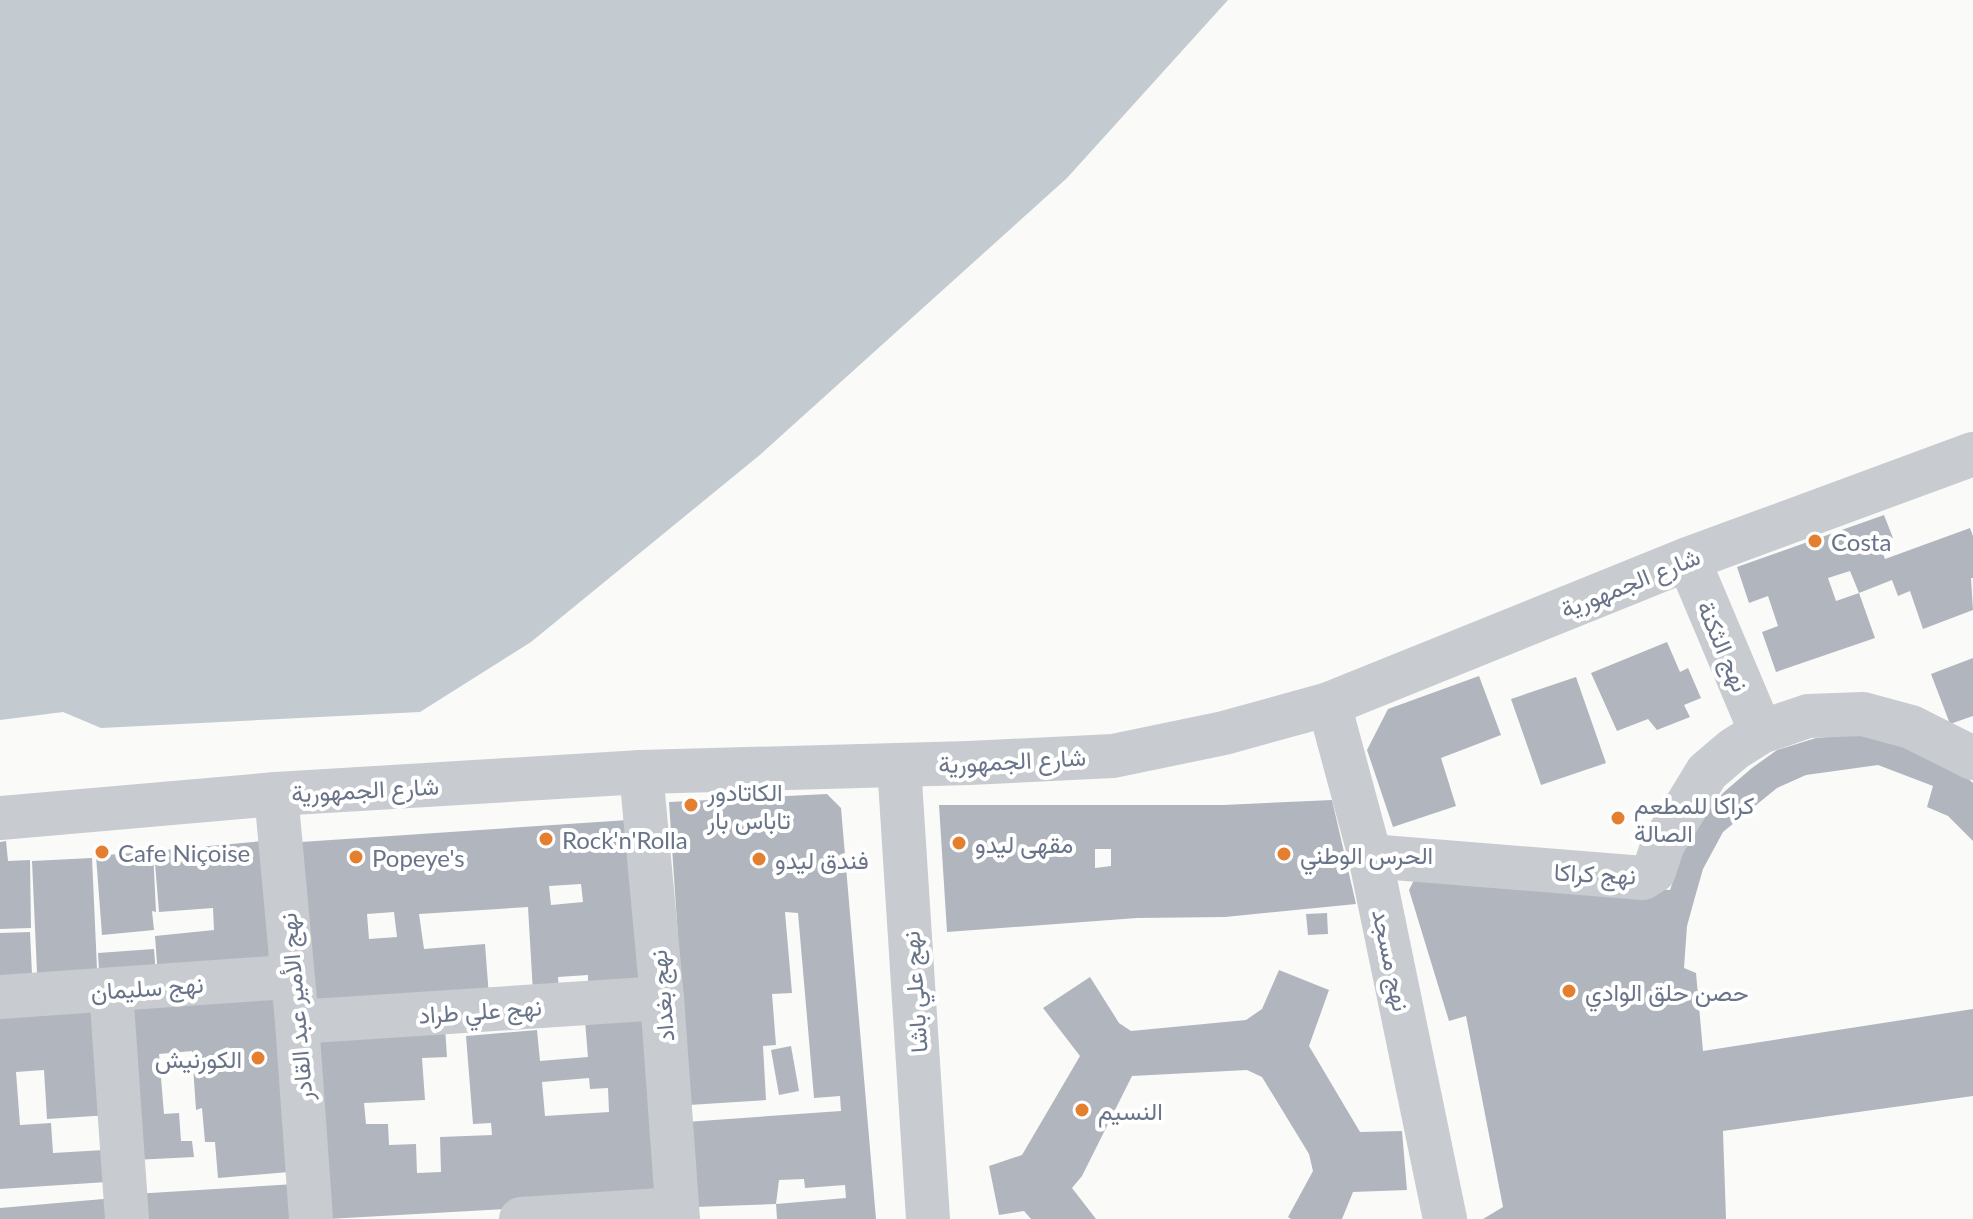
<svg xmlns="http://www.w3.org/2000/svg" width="1973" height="1219" viewBox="0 0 1973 1219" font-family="Lato,Vazirmatn,sans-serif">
	<rect width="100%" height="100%" fill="#fafaf8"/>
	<polygon fill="#c3cad0" points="0,0 1228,0 1067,178 761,454 531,642 420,712 101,728 63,712 0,720"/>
	<g fill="#b1b6be" fill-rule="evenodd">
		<path d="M1884 515 1893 538 1879 543 1885 559 1970 528 1973 536V578H1971L1973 610 1923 629 1910 591 1898 596 1892 580 1859 593 1875 638 1776 672 1762 632 1778 626 1768 596 1749 603 1737 567ZM1850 571 1859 593 1836 601 1828 578Z"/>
		<polygon points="1667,642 1680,672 1688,668 1701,698 1684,705 1690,717 1657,730 1648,719 1617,731 1591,673"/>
		<polygon points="1973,658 1973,716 1950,724 1931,674"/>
		<polygon points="1479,676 1501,735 1441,758 1456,806 1393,827 1367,750 1388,709"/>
		<polygon points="1576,677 1606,763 1541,785 1511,699"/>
		<polygon points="1860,734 1907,744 1950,763 1973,783 1973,841 1948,816 1927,807 1933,786 1878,765 1806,775 1777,788 1723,832 1703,869 1695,897 1687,926 1684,968 1696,973 1703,1051 1973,1009 1973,1096 1723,1131 1726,1219 1483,1219 1503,1207 1466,1016 1449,1021 1409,890 1420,868 1670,890 1682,854 1698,821 1724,792 1752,768 1777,750 1816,738"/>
		<path d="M827 794 841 808 876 1219H777L776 1204 694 1207 686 1122 841 1111 840 1096 814 1098 798 913 785 912 792 993 772 994 776 1045 763 1046 766 1100 689 1105 669 802ZM804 1179 805 1188 845 1185 846 1198 776 1204 779 1180Z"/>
		<path d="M1332 800 1356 904 1225 917 1137 918 947 932 939 805H1223ZM1095 849H1111V866L1095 868Z"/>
		<path d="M628 820 651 994 588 1003V975L558 977 559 992 533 993 528 907 419 914 424 949 485 944 489 997 315 1012 301 842ZM581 884 583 902 551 905 549 886ZM394 912 397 937 369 939 367 914Z"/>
		<polygon points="6,841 8,861 30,860 31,928 0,929 0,842"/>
		<polygon points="263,841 272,978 159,991 155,936 214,930 213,908 159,912 154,851"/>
		<polygon points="153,851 156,912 152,911 154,930 102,935 96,856"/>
		<polygon points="92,858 98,991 38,995 32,861"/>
		<polygon points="1327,913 1328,934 1308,935 1306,914"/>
		<polygon points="30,932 33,995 0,999 0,933"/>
		<polygon points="154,949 157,988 100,990 98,953"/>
		<polygon points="1279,970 1329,990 1309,1046 1360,1132 1402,1131 1407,1190 1353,1192 1342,1219 1291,1219 1288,1217 1313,1171 1309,1154 1262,1077 1247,1070 1132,1076 1082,1176 1072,1188 1096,1219 1031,1219 1024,1211 999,1215 989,1166 1022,1155 1080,1056 1043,1008 1090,977 1119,1023 1131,1031 1246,1020 1262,1009"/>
		<polygon points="283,988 300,1171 218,1178 215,1142 205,1142 202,1108 196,1110 192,1051 159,1054 164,1114 179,1113 181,1141 192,1141 194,1157 134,1160 120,1002"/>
		<polygon points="103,1004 110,1115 47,1119 44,1070 16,1072 20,1125 51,1123 53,1153 104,1150 107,1182 0,1189 0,1010"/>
		<path d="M650 1017 662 1200 328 1219 317 1034 445 1027 447 1057 422 1058 425 1100 364 1103 366 1124H388L389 1145 416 1144 417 1173 441 1172 440 1137 492 1135 491 1123 473 1124 466 1036 537 1030 540 1061 588 1057 585 1021ZM589 1078 590 1089 608 1088 609 1112 545 1116 542 1082Z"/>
		<polygon points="791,1046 799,1091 779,1095 771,1050"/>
		<polygon points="295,1184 298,1219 136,1219 134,1194"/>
		<polygon points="115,1198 116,1219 0,1219 0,1208"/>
	</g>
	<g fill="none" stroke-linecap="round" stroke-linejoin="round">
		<g stroke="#c8cbcf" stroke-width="44">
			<polyline points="1688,559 1761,732"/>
			<polyline points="1329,704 1370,856 1445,1219"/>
			<polyline points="899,765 928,1219"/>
			<polyline points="641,772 662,998 678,1219"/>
			<polyline points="276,794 297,1022 311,1219"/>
			<polyline points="0,818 276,794 641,772 969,763 1113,756 1224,733 1329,704 1688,559 1973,454"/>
			<polyline points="1370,856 1643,878 1654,871 1663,844 1707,772 1734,749 1761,732 1808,716 1863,714 1911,727 1973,758"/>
			<polyline points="111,990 127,1219"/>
			<polyline points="0,997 272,978 292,969"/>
			<polyline points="297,1022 662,998"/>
			<polyline points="521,1219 677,1209"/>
		</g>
	</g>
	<g fill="#e37f2f" stroke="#fff" stroke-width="3">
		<circle cx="1815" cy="541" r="8"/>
		<circle cx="691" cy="805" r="8"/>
		<circle cx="1618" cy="818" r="8"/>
		<circle cx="546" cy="839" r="8"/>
		<circle cx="959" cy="843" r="8"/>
		<circle cx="102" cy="852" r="8"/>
		<circle cx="1284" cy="854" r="8"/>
		<circle cx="356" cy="857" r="8"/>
		<circle cx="759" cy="859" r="8"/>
		<circle cx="1569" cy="991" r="8"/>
		<circle cx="258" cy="1058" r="8"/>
		<circle cx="1082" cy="1110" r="8"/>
	</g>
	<g text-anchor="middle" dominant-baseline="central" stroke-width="8" stroke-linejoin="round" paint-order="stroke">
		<g font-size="24" fill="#697489" stroke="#fff" text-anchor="start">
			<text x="1831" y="541">Costa</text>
			<text x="707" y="791">الكاتادور<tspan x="707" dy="28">تاباس بار</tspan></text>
			<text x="1634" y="804">كراكا للمطعم<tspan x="1634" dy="28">الصالة</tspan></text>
			<text x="562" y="839">Rock'n'Rolla</text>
			<text x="975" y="843">مقهى ليدو</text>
			<text x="118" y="852">Cafe Niçoise</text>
			<text x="1300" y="854">الحرس الوطني</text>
			<text x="372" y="857">Popeye's</text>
			<text x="775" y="859">فندق ليدو</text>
			<text x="1585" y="991">حصن حلق الوادي</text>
			<text x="242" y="1058" text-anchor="end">الكورنيش</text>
			<text x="1098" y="1110">النسيم</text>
		</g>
		<g font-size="24" fill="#697489" stroke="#fff">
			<text transform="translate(1630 582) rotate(-22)">شارع الجمهورية</text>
			<text transform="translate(1724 646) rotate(67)">نهج الثكنة</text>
			<text transform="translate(1012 760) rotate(-3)">شارع الجمهورية</text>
			<text transform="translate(365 789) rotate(-3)">شارع الجمهورية</text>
			<text transform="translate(1595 873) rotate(3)">نهج كراكا</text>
			<text transform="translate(1392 960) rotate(78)">نهج مسجد</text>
			<text transform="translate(147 987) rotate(-4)">نهج سليمان</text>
			<text transform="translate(914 992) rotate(-94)">نهج علي باشا</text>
			<text transform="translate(661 996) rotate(-95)">نهج بغداد</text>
			<text transform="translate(295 1007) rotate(-95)">نهج الأمير عبد القادر</text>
			<text transform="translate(480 1010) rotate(-4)">نهج علي طراد</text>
		</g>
	</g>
</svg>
